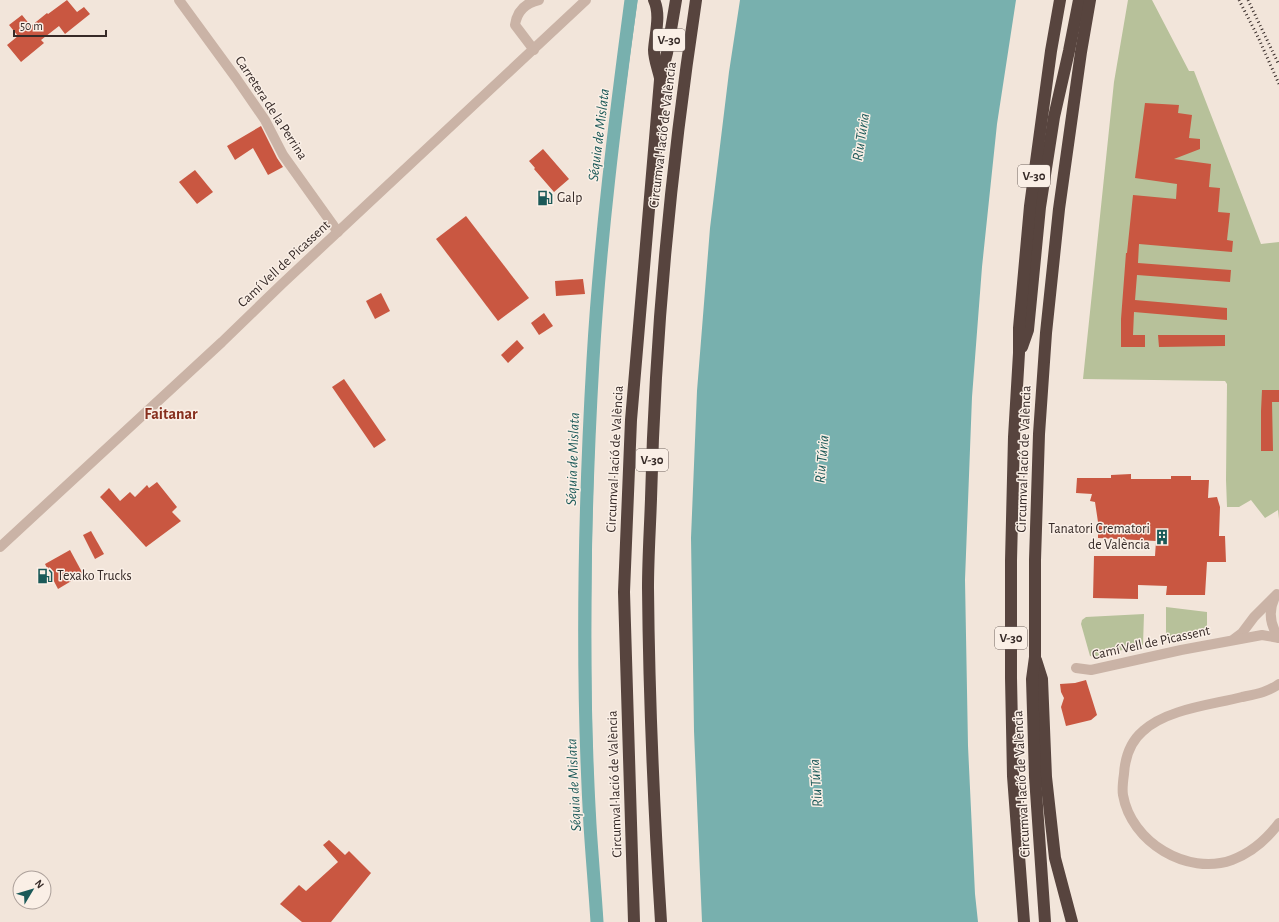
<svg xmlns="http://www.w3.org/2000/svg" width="1279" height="922" viewBox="0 0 1279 922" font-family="'Alegreya Sans',sans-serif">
	<rect width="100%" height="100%" fill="#f2e5da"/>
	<g fill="#b7c19a">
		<polygon points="1128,0 1152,0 1189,71 1194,71 1261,244 1279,242 1279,519 1278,510 1265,518 1251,500 1239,507 1227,507 1226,480 1227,384 1225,381 1083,379 1114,82"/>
		<polygon points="1166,607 1207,612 1207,630 1166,638"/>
		<polygon points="1144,614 1143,645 1094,657 1090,656 1081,624 1082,620 1086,617"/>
	</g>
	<polygon fill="#78b0ae" points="740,0 1016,0 997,124 982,267 972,397 965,580 968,746 975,894 978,922 702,922 694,731 691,538 697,391 710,228 729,72"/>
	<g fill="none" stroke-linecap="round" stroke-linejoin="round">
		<path stroke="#78b0ae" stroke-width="3.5" d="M601 922C599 890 596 857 594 825 589 738 589 651 590 565 591 455 596 345 606 235 614 157 625 78 636 0"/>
		<path stroke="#78b0ae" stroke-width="13" d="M597 922C595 890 592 857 590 825 581 670 584 515 593 360 600 240 615 120 631 0"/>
	</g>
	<g fill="#c95741">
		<polygon points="67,0 77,12 84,7 90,14 65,34 59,26 41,40 44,43 21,62 7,45 18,36 9,25 22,15 31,26 47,13 48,14"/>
		<polygon points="1145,103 1179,105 1178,113 1192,115 1189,138 1200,139 1200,149 1174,159 1211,164 1209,187 1220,188 1218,212 1230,213 1227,240 1233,241 1232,252 1139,244 1138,263 1231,270 1230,282 1137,275 1135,300 1227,308 1227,320 1134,312 1133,335 1145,335 1145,347 1121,347 1121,319 1126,253 1127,253 1133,195 1176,199 1177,184 1135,178"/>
		<polygon points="261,126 277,158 283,167 268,175 253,148 235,160 227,146"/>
		<polygon points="543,149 569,179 554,192 534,169 535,168 529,161"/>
		<polygon points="195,170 213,192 197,204 179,182"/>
		<polygon points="466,216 529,298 498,321 436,239"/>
		<polygon points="583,279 585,294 556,296 555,281"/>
		<polygon points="381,293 390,311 375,319 366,301"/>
		<polygon points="544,313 553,326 539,335 531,323"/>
		<polygon points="1158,335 1225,335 1225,346 1159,347"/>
		<polygon points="517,340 524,348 508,363 501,355"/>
		<polygon points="344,379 386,440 374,448 332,387"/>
		<polygon points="1262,390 1279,390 1279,402 1272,402 1273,451 1261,451 1261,411"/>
		<polygon points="1131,474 1131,479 1171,479 1171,476 1191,476 1191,480 1209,480 1208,498 1217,497 1220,507 1219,536 1225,536 1226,562 1207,562 1205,595 1166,595 1167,586 1138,585 1138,599 1093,598 1094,556 1155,556 1156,541 1098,538 1098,522 1095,502 1090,501 1092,494 1076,493 1077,478 1111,478 1111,475"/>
		<polygon points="157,482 177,507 172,512 181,521 146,547 100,497 109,488 120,501 130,492 135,497 147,485 149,488"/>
		<polygon points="91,531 104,554 95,559 83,535"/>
		<polygon points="70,550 83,574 58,589 45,564"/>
		<polygon points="1086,680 1097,715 1091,720 1066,726 1061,707 1064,698 1061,692 1060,684 1075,683"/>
		<polygon points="329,840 345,855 349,851 371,873 331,922 302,922 280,904 299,885 306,891 338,862 323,845"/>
	</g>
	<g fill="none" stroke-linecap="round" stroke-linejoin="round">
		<g stroke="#cab3a6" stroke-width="10">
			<polyline points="179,0 236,78 265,120 283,155 338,232"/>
			<path d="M534 50 515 25C517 11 525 3 539 0"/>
			<polyline points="0,547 222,342 283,283 586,0"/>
			<path d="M1275 597C1268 611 1270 625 1279 638"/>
			<polyline points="1234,639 1242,633 1254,617 1277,594"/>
			<polyline points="1076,668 1091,670 1181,650 1262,635 1279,638"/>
			<path d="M1279 684C1268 692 1256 694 1242 697 1211 705 1167 709 1143 731 1130 742 1125 758 1124 774 1123 781 1122 789 1123 795 1131 842 1187 876 1232 860 1251 853 1267 839 1279 823"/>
		</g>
		<g stroke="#57443e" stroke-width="12">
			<path d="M654 0C661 15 655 34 654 50 654 59 658 69 660 78"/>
			<polyline points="1022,347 1028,330 1040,207 1054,117 1069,51 1079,0"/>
			<polyline points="1036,660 1042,679 1046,777 1055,858 1072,922"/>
			<polyline points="634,922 624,592 631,420 660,80 667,53 676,0"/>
			<path d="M661 922C654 811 649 699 648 588 648 558 650 529 651 499 655 332 671 166 696 0"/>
			<polyline points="1024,922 1013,776 1011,678 1011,561 1014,437 1019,353 1019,328 1030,206 1051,51 1060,0"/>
			<polyline points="1045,922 1035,777 1032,679 1035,657 1035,560 1039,434 1046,333 1059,209 1081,52 1090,0"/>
		</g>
		<g stroke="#362a27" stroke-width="3" stroke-dasharray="1 3" stroke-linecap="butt">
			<polyline points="1239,0 1258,37 1279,84"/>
			<polyline points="1248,0 1279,65"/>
		</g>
	</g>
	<defs>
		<symbol id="fuel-bare" viewBox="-9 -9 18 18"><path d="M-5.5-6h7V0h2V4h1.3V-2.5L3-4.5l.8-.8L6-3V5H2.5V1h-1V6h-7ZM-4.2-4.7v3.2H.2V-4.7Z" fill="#1b5958" stroke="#faefe6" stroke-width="2.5" paint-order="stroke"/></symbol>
		<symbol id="building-bare" viewBox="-9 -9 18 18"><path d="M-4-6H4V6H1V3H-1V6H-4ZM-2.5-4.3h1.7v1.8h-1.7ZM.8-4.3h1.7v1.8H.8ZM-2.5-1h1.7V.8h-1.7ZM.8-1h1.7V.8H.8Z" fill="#1b5958" stroke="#faefe6" stroke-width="2.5" paint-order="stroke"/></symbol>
	</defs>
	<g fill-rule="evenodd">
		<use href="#fuel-bare" x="534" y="187" width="22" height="22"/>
		<use href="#building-bare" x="1151" y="526" width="22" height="22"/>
		<use href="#fuel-bare" x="34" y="565" width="22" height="22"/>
	</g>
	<g text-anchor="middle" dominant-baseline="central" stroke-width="3" stroke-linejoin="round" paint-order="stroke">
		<g fill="#faefe6" stroke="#716560" stroke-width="1">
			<rect x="653" y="29" width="32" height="22" rx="3"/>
			<rect x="1018" y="165" width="32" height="22" rx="3"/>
			<rect x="636" y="449" width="32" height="22" rx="3"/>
			<rect x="995" y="627" width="32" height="22" rx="3"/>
		</g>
		<g font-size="13" font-weight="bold" fill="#362a27">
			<text x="669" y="40">V-30</text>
			<text x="1034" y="176">V-30</text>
			<text x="652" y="460">V-30</text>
			<text x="1011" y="638">V-30</text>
		</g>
		<g font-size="14" fill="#362a27" stroke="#faefe6">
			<text transform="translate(271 108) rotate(57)">Carretera de la Perrina</text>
			<text transform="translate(663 135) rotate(-83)">Circumval·lació de València</text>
			<text transform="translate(284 264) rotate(-43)">Camí Vell de Picassent</text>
			<text transform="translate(615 459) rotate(-87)">Circumval·lació de València</text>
			<text transform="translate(1024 459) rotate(-88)">Circumval·lació de València</text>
			<text transform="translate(1151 643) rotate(-12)">Camí Vell de Picassent</text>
			<text transform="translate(615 784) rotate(-92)">Circumval·lació de València</text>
			<text transform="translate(1022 784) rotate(-93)">Circumval·lació de València</text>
		</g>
		<g font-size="14" fill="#362a27" stroke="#faefe6" text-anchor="start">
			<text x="557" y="198">Galp</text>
			<text x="1150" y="529" text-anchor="end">Tanatori Crematori<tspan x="1150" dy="16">de València</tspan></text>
			<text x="57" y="576">Texako Trucks</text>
		</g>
		<g font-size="15" font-style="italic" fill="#1b5958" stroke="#faefe6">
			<text transform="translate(599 135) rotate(-83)">Séquia de Mislata</text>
			<text transform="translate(861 137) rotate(-81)">Riu Túria</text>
			<text transform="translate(573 459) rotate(-88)">Séquia de Mislata</text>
			<text transform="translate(822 459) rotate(-85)">Riu Túria</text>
			<text transform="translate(816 783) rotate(-94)">Riu Túria</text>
			<text transform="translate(574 785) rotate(-93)">Séquia de Mislata</text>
		</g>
		<g font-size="16" font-weight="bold" fill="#872f1e" stroke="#faefe6">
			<text x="171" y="414">Faitanar</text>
		</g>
	</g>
	<g transform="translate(32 890) rotate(52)"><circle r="19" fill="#faefe6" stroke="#aca09a"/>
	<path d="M0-3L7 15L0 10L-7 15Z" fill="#1b5958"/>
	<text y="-6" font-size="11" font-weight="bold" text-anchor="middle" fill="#362a27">N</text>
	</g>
	<path d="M14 30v6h92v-6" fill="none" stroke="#362a27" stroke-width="2"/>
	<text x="20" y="30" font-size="12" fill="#362a27" stroke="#faefe6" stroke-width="3" paint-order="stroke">50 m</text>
</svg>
